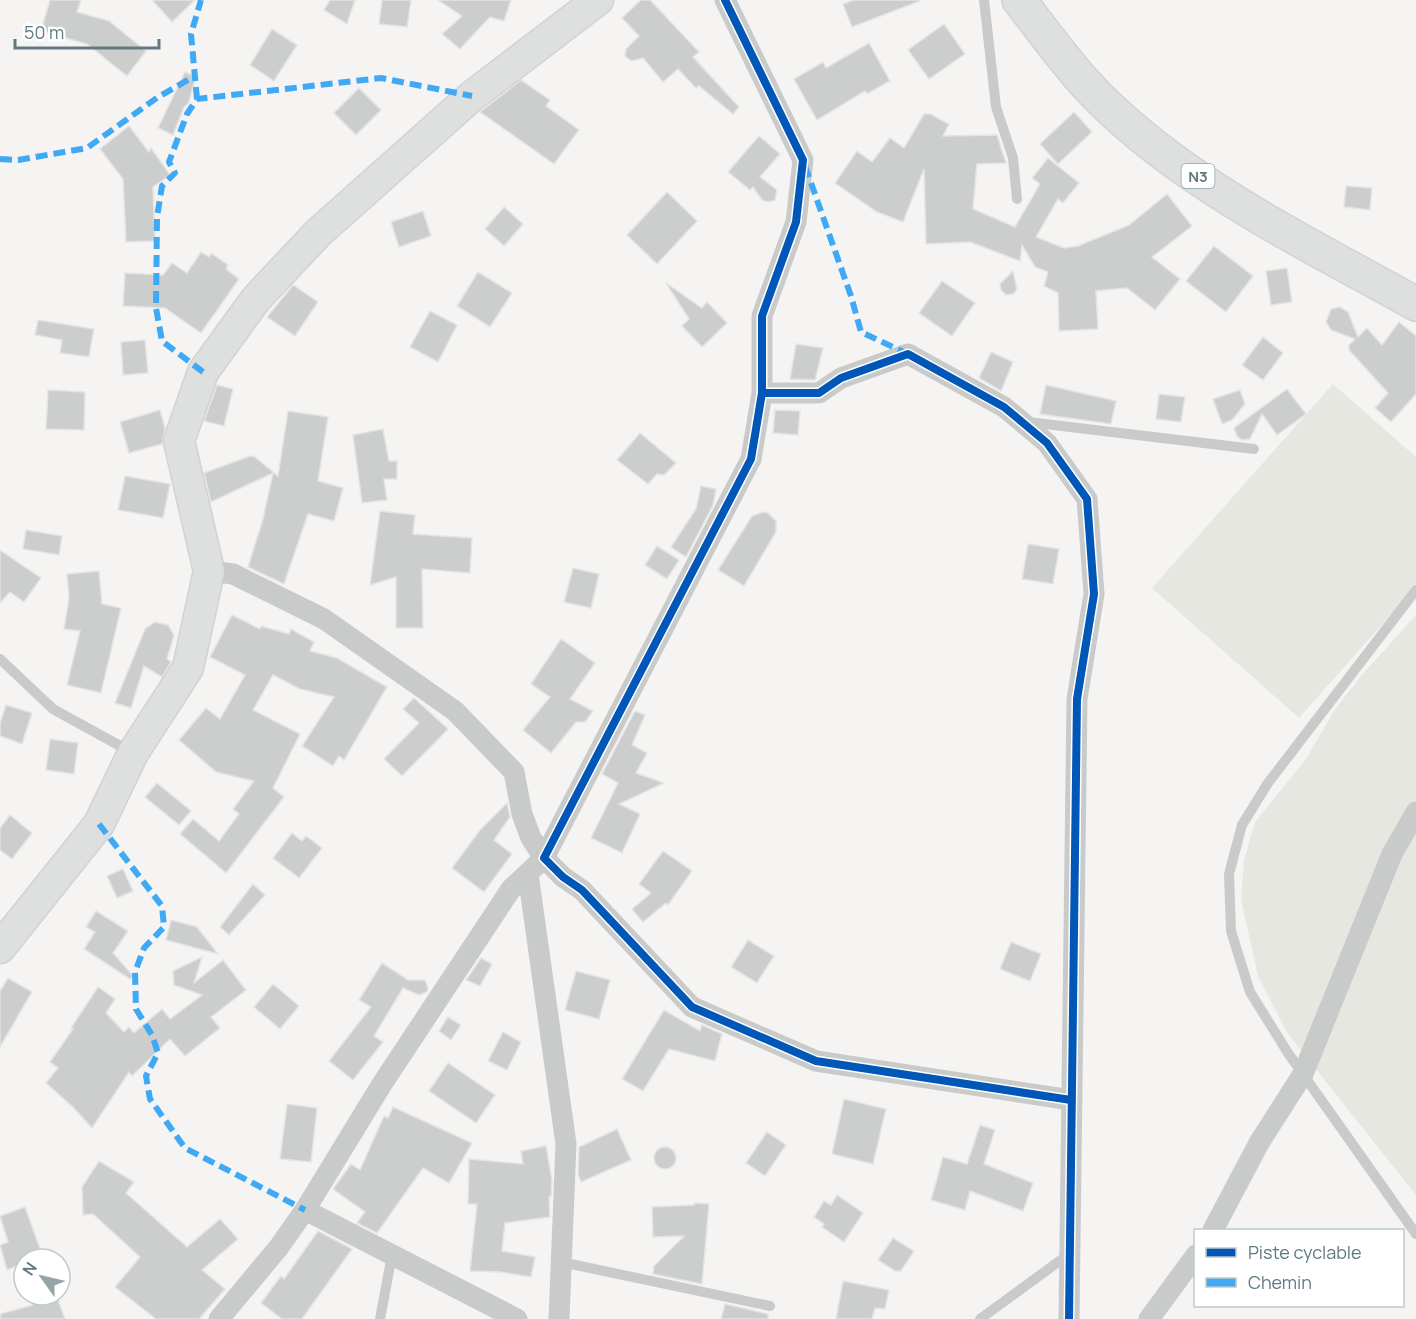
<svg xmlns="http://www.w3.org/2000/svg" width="1416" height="1319" viewBox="0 0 1416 1319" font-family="Manrope,sans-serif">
	<rect width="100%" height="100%" fill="#f5f4f3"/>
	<g fill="#e5e7e0">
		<polygon points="1333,384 1416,457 1416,586 1299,718 1152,588"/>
		<polygon points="1416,615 1416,1195 1288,1034 1258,976 1241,899 1244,860 1255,822 1306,759 1334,711 1360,677"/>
	</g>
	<g fill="#cccece" stroke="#e4e4e3" stroke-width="1.5">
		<polygon points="50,0 81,0 77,12 109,21 146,51 127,76 87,44 41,31"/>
		<polygon points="152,0 195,0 172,22"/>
		<polygon points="330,0 355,0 347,24 324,10"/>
		<polygon points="382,0 411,0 407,27 379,24"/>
		<polygon points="438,0 511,0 504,21 490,17 460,49 442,34 462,16"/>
		<polygon points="641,0 650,0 699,52 693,57 739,107 733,114 699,86 696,88 678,69 663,82 643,58 631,61 625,56 626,49 639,36 622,18"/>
		<polygon points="854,0 920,0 920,1 852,27 843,4"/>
		<polygon points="944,24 965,54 929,79 908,50"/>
		<polygon points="272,29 297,45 274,81 250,65"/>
		<polygon points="869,43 890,81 867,94 865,91 817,120 794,79 823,62 826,68"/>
		<polygon points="185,72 196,77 188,104 184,107 173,135 158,128"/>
		<polygon points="521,80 550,100 546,106 579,130 554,164 480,112"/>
		<polygon points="359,88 381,110 356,135 334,113"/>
		<polygon points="1074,112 1092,132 1058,164 1040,144"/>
		<polygon points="924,114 930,114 949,124 943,136 997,135 1006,163 977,164 973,209 1015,227 1040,184 1032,178 1048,158 1079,183 1063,203 1058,199 1036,237 1064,248 1078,246 1129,225 1167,194 1192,226 1152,257 1180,279 1155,310 1127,288 1096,291 1098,329 1059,331 1058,293 1044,286 1048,272 1035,267 1022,245 1020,261 970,242 926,244 924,169 903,222 877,212 835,183 857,151 872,162 890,138 904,148"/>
		<polygon points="129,126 149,152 151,148 170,175 153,187 155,241 126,242 123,179 100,149"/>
		<polygon points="759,136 780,154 760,177 777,190 775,200 768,202 762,200 753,187 750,190 728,172"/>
		<polygon points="1346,186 1372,188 1370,210 1344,207"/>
		<polygon points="667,192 697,221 657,264 627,235"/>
		<polygon points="504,207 523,224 504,246 485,229"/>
		<polygon points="423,211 431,236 399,247 391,222"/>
		<polygon points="1214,246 1253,276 1226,312 1186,281"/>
		<polygon points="201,252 209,257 211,253 228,265 226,269 239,279 201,333 165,308 123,306 125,273 163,275 172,263 187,273"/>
		<polygon points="1287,268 1292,302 1271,305 1266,271"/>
		<polygon points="1013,271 1017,289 1013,294 1006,295 1001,290 1000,284"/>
		<polygon points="478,272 512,293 490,327 457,306"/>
		<polygon points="942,281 975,303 952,336 919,313"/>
		<polygon points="666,283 702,308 707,302 727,323 702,347 682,326 689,319"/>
		<polygon points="293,285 318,302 295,336 267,317"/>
		<polygon points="1340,307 1348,312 1358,337 1367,328 1382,345 1399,322 1416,336 1416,394 1391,422 1375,408 1388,393 1349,350 1349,345 1355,339 1331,330 1326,322 1331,309"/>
		<polygon points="430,311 457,325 438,362 410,347"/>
		<polygon points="38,320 94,329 89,357 60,353 62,340 35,335"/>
		<polygon points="1263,337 1283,353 1263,380 1242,365"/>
		<polygon points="145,340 148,373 123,375 121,342"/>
		<polygon points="796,344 823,348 815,380 790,379"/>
		<polygon points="991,352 1013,362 1001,391 979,378"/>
		<polygon points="217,385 233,389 224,426 204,421"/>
		<polygon points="1046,385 1116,401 1111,424 1040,414"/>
		<polygon points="1287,389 1306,414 1277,435 1262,414 1250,439 1242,440 1237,436 1234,428"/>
		<polygon points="48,390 85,392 84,430 46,429"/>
		<polygon points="1240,390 1245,404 1232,420 1222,424 1213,399"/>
		<polygon points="1159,394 1185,397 1181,422 1156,419"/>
		<polygon points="160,410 165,428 162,444 129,453 120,422"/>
		<polygon points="775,410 800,411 798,435 773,433"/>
		<polygon points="288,411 328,417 318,481 343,488 334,521 308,514 284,584 248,567 263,519 273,473 211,502 204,473 250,456 255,457 278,476"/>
		<polygon points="383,429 389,461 397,461 397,479 384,479 387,500 362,503 353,435"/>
		<polygon points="640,433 676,463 664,475 657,474 648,484 617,460"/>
		<polygon points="125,476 170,484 163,518 118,510"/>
		<polygon points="701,486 716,489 713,505 686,557 671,547 696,509"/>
		<polygon points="380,511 415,515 413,534 472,538 470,573 422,569 423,628 396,628 396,577 370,585"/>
		<polygon points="763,512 768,513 776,521 776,532 744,586 718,570 752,516"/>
		<polygon points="26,530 62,536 59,555 23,549"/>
		<polygon points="1028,544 1059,549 1053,584 1022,579"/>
		<polygon points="657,546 679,560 667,579 645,565"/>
		<polygon points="0,550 41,578 24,602 10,592 0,603"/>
		<polygon points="573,568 599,574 591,608 564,602"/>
		<polygon points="99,571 102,604 121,608 101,693 67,685 80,631 64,629 69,598 67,574"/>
		<polygon points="232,615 260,629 261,626 289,634 291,629 314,642 310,651 337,658 387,687 344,760 339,756 333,766 302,746 334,697 300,689 273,675 253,710 300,734 273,788 284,797 226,873 180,834 193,819 219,841 239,814 233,809 254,781 216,772 179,740 206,708 220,719 245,675 210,657"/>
		<polygon points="155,622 168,625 174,635 167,659 171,662 162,677 144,666 131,708 115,703 145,629"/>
		<polygon points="561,639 595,663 570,699 593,711 585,722 576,722 551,753 523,730 550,697 531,684"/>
		<polygon points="414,698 448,729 402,776 384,759 419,723 403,709"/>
		<polygon points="6,705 32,713 22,744 0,736 0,723"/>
		<polygon points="635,711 645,715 632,745 647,753 636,773 664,783 619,804 640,814 622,853 591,838 618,783 602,774"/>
		<polygon points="50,739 78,743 74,774 46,770"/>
		<polygon points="157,783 191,811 179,825 145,797"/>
		<polygon points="507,803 510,817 494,840 512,854 484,892 452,868 480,830"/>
		<polygon points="10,815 32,833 12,859 0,850 0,828"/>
		<polygon points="292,833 302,841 306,836 322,848 299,878 273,858"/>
		<polygon points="663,851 692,871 668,905 666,903 643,922 632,909 651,893 639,884"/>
		<polygon points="123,869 133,891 117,898 107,876"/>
		<polygon points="253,884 265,895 229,935 220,927"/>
		<polygon points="96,911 128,931 113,953 133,976 130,979 84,949 95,932 86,927"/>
		<polygon points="171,920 197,927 218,954 166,940"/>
		<polygon points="748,940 774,956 757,983 731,967"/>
		<polygon points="1011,942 1041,954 1030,981 1000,969"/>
		<polygon points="202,957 194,983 223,960 246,990 211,1017 220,1028 185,1056 170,1039 132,1076 129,1072 92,1128 73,1107 46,1083 58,1068 50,1062 73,1029 71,1028 98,987 115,999 106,1013 124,1032 129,1027 134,1033 162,1009 170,1019 202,995 174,985 173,971"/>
		<polygon points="481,958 492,964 480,986 466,980"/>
		<polygon points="382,963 408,980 425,980 428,988 427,992 419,995 403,988 374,1036 383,1042 353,1080 329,1061 371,1007 359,1000"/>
		<polygon points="576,971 610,980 599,1019 565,1010"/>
		<polygon points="8,978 32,992 0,1047 0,991"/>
		<polygon points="273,984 299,1006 280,1029 254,1007"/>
		<polygon points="664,1010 700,1031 702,1025 722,1034 715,1061 669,1049 643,1091 622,1079"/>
		<polygon points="448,1017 461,1025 451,1040 439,1031"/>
		<polygon points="503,1032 521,1042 507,1070 488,1061"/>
		<polygon points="448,1063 495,1095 476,1123 429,1091"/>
		<polygon points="844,1099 886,1109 873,1164 832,1154"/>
		<polygon points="287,1104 317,1108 311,1162 280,1159"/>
		<polygon points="393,1107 472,1143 449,1183 423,1168 377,1233 357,1223 365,1212 333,1189 351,1164 360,1170 384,1116 388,1118"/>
		<polygon points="980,1125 995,1130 984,1164 1033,1183 1023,1211 970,1191 965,1210 931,1200 943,1157 967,1164"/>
		<polygon points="617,1129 631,1160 581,1182 578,1174 579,1147"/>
		<polygon points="767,1132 786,1145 765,1176 746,1163"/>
		<polygon points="546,1146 552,1180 551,1196 549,1197 550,1217 505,1223 502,1251 535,1257 531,1277 500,1272 470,1271 477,1204 468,1204 469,1159 523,1164 521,1151"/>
		<circle cx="665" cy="1158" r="11"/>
		<polygon points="99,1161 134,1182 126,1193 187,1247 220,1219 238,1239 202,1270 225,1289 199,1319 156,1319 115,1287 140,1257 93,1214 83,1215 82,1187"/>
		<polygon points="837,1195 863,1213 844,1242 822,1227 824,1224 814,1217 824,1201 831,1205"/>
		<polygon points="694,1203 709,1204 702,1284 653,1274 654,1266 684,1236 653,1237 652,1207 694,1205"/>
		<polygon points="25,1207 43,1257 24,1259 24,1263 7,1270 0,1245 8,1242 0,1216"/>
		<polygon points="318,1231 352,1249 302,1319 282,1319 261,1303 281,1276 284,1279"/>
		<polygon points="893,1238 914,1251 901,1271 895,1271 878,1260"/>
		<polygon points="843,1281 889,1290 885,1309 875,1308 872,1319 836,1319"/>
		<polygon points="30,1295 56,1295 65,1319 1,1319 0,1314 33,1305"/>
		<polygon points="725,1304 768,1314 768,1319 721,1319"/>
	</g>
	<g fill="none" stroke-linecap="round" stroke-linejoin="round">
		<defs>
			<polyline id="secondary" points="0,948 99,824 133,753 188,668 209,571 179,441 203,372 256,299 318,233 472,96 598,0"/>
			<path id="highway" d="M1019 0C1040 27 1061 56 1084 82 1171 178 1305 242 1416 304"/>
		</defs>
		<use href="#secondary" stroke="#d1d2d3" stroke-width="33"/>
		<use href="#highway" stroke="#d1d2d2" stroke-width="36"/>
		<g stroke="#c9cbcb" stroke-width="10">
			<polyline points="984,0 996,107 1013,158 1017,199"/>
			<polyline points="1028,422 1254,449"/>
			<polyline points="1416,590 1268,783 1242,825 1229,874 1231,931 1250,992 1288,1053 1416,1234"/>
			<polyline points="0,659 53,709 133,753"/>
			<polyline points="561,1262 770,1306"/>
			<polyline points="380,1319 392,1255"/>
			<polyline points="980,1319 1069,1254"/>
		</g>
		<g stroke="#c9cbcb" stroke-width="21">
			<polyline points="725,0 803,160 796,222 762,316 762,393 751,459 544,858 563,877 582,890 692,1007 816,1061 1071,1100"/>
			<polyline points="762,393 819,393 841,378 908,354 1004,407 1022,422 1047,443 1087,499 1094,594 1077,699 1069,1319"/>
			<polyline points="209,571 233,574 324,619 455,711 514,772 522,814 531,838 544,858 511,889 382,1084 305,1210 279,1247 219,1319"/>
			<polyline points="528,874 566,1144 559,1319"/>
			<polyline points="305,1210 517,1319"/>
			<polyline points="1213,1230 1259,1143 1303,1074 1392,854 1416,812"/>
			<polyline points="1149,1319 1196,1255"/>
		</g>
		<use href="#secondary" stroke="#dedfdf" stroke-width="30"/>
		<use href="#highway" stroke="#dedfdf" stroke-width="33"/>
		<g stroke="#3fa9f5" stroke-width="6" stroke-dasharray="12 6" stroke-linecap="butt">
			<polyline points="197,99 191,34 201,0"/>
			<polyline points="0,159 18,160 87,148 158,97 195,76"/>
			<polyline points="805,166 851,296 861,332 908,354"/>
			<polyline points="203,372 162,341 156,308 157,217 162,186 175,173 169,162 187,114 197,99 381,78 472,96"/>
			<polyline points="99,824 162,906 164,927 144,948 135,972 136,1009 152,1035 158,1053 146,1076 150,1099 185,1148 305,1210"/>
		</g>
		<defs>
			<g id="cycleway">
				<polyline points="725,0 803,160 796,222 762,316 762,393 751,459 544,858 563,877 582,890 692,1007 816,1061 1071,1100"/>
				<polyline points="762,393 819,393 841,378 908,354 1004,407 1022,422 1047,443 1087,499 1094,594 1077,699 1069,1319"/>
			</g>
		</defs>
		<use href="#cycleway" stroke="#fff" stroke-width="11"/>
		<use href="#cycleway" stroke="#0057b8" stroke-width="8"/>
	</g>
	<g text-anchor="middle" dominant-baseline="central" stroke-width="6" stroke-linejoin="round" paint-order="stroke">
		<rect fill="#fff" stroke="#8fa3a6" stroke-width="1.5" x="1181.5" y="164" width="33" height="24" rx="4.5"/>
		<g font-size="15" font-weight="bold" fill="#5f7b80">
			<text x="1198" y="176">N3</text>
		</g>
	</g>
	<rect x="1194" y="1229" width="210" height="78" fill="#ffffff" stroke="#bfcacc" stroke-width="1.5"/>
	<rect x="1206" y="1248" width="30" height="9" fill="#0057b8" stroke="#bfcacc" stroke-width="1.5"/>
	<text x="1248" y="1259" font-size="18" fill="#5f7b80">Piste cyclable</text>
	<rect x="1206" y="1278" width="30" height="9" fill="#3fa9f5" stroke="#bfcacc" stroke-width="1.5"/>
	<text x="1248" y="1289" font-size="18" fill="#5f7b80">Chemin</text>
	<g transform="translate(42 1277) rotate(304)"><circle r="28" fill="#ffffff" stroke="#bfcacc" stroke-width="1.5"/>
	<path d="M0-4.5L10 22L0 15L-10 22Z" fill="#94a5a8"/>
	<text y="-9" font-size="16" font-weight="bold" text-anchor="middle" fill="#5f7b80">N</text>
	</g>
	<path d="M15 39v9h144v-9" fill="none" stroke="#5f7b80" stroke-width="3"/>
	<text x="24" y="39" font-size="18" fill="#5f7b80" stroke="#ffffff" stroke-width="4.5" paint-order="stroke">50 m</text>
</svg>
